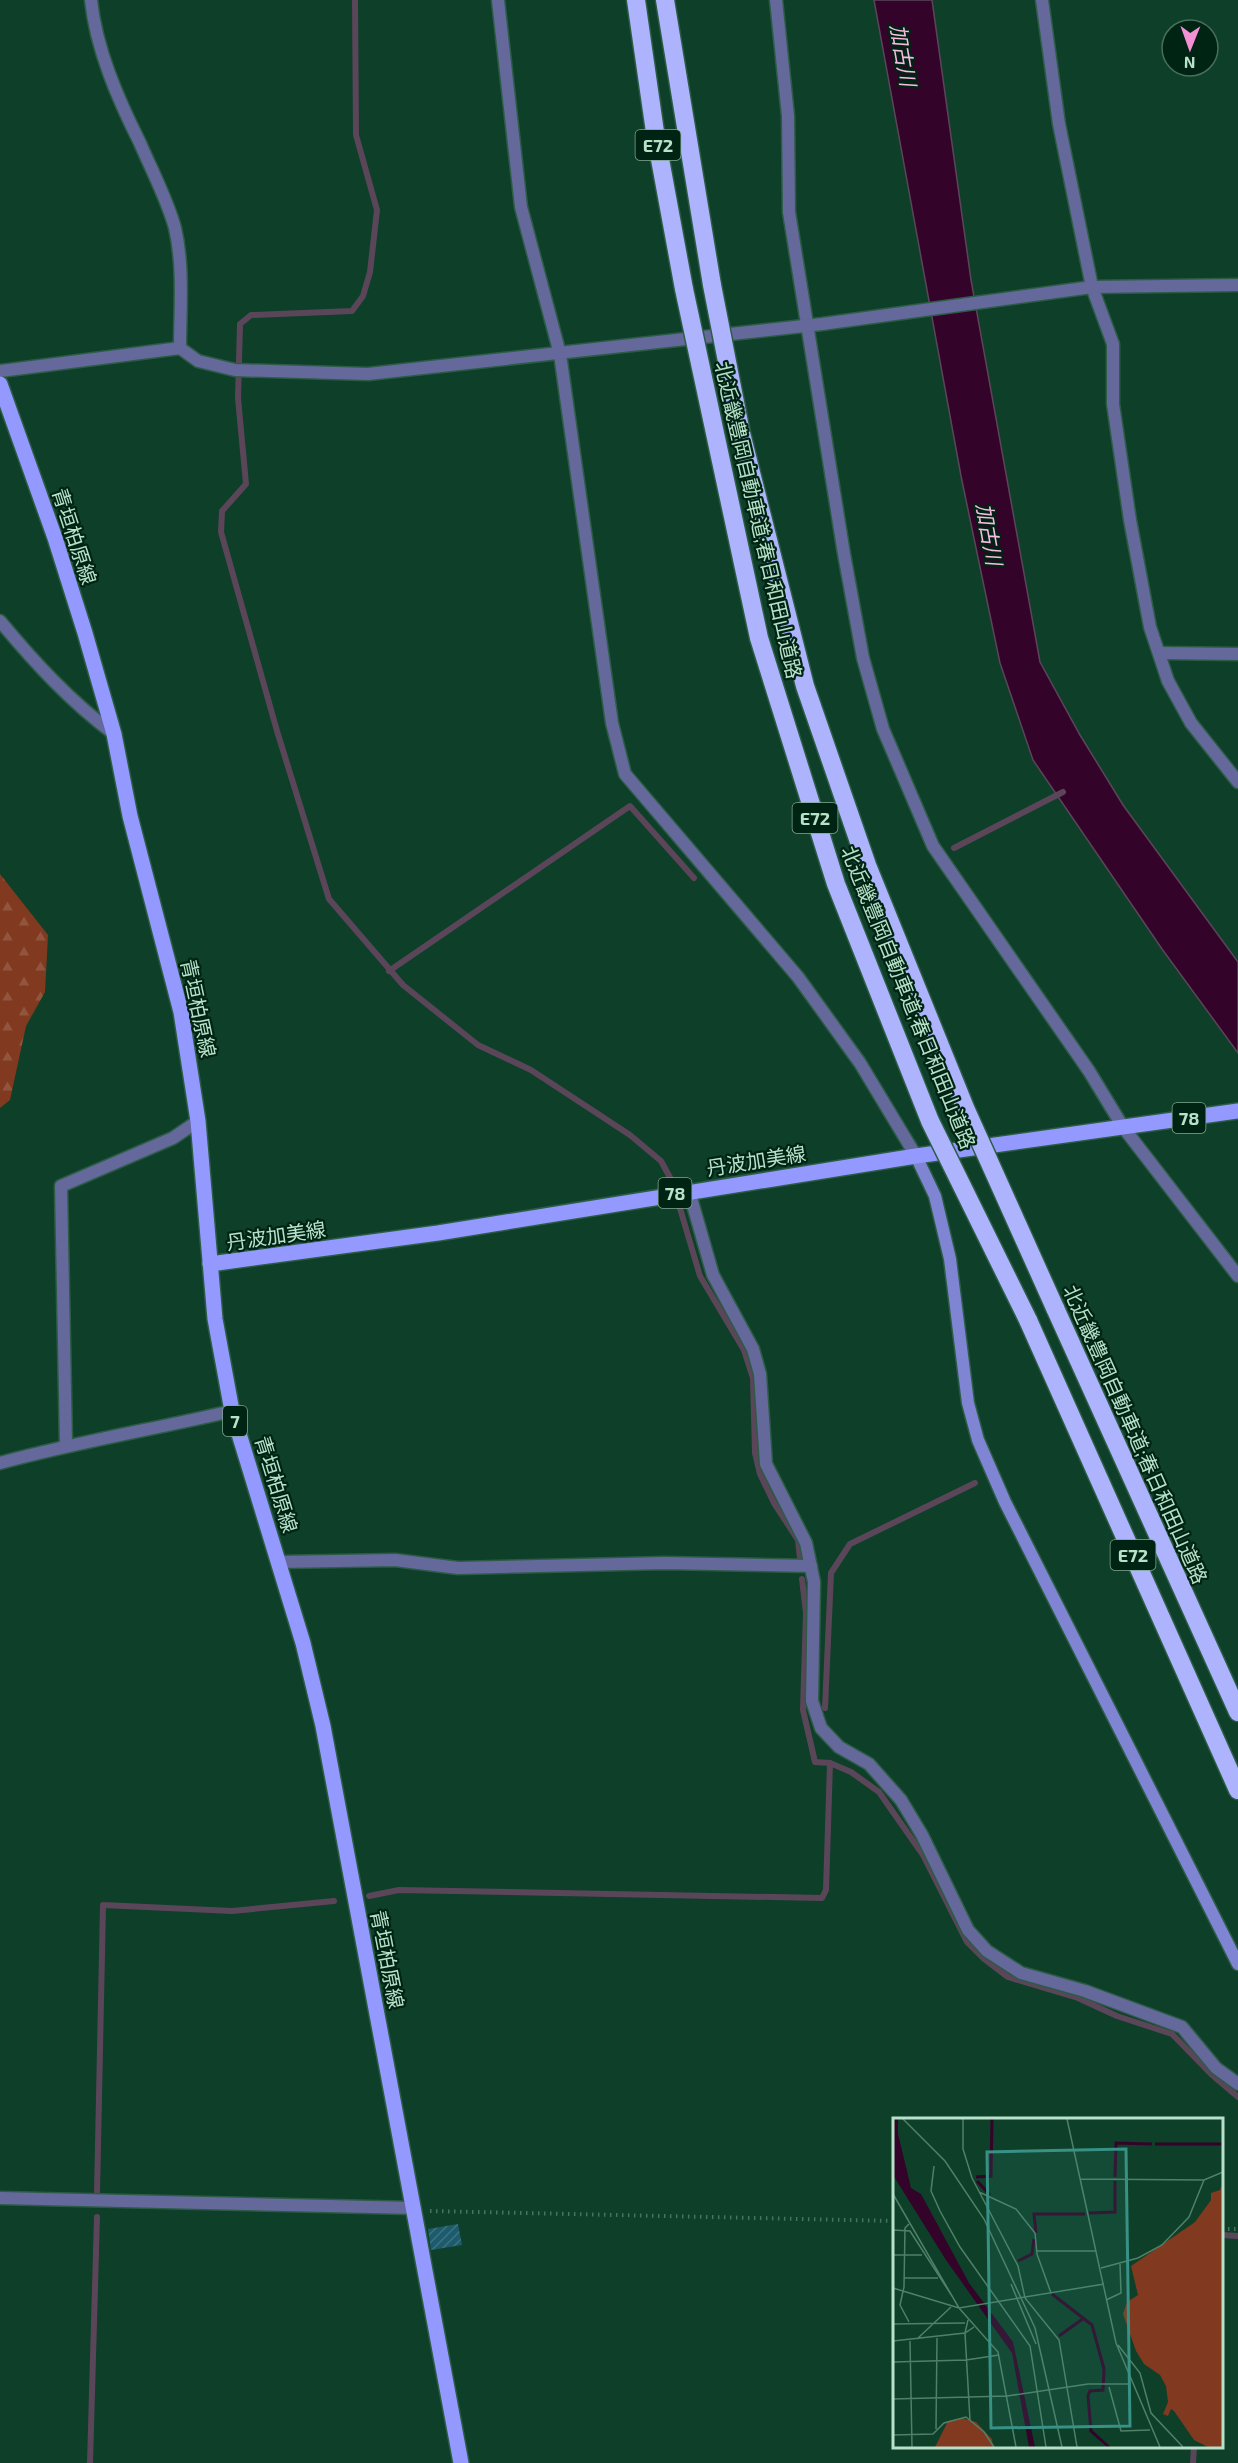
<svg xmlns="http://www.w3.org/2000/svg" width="1238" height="2463" viewBox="0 0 1238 2463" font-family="'Exo 2','Noto Sans JP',sans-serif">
	<defs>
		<pattern id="forest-firs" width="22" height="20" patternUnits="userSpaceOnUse" patternTransform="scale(1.5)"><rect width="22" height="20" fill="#81391f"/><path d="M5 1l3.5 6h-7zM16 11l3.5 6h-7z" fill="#91553e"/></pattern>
		<pattern id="building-hatch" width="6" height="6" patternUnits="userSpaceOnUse" patternTransform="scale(1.5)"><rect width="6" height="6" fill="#1d5b6c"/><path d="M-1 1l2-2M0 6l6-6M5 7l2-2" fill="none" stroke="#3c7280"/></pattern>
	</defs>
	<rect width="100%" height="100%" fill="#0d3f29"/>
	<polygon fill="url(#forest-firs)" points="0,874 48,935 45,992 26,1026 10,1100 0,1108"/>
	<polygon fill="#340329" stroke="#5b4659" stroke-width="1.5" points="874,0 932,0 971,280 1040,662 1080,735 1123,805 1238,962 1238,1053 1162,949 1033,760 1000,663 961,476"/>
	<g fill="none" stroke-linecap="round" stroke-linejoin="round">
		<g stroke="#5b4659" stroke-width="6">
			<polyline points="355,0 356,135 377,210 370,272 363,296 352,311 251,315 240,324 238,398 246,484 222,511 221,532 277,731 329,899 403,985 478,1045 531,1070 630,1135 661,1161 673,1183"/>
			<polyline points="954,848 1063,792"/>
			<polyline points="389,971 630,806 694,878"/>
			<polyline points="679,1205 700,1276 744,1350 753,1378 755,1453 760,1474 774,1503 798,1540 800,1559"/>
			<polyline points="802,1579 806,1613 803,1710 815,1762 830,1763 851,1772 879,1792 923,1855 967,1942 983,1958 1008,1977 1078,1998 1117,2016 1172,2034 1211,2074 1238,2097"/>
			<polyline points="825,1708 831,1573 850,1544 975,1483"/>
			<polyline points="369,1896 399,1890 822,1898 826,1890 830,1763"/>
			<polyline points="97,2193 103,1905 232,1911 334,1901"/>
			<polyline points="1222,2235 1238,2236"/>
			<polyline points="90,2463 97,2217"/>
			<polyline points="1193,2463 1194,2446"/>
		</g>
	</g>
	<polygon fill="url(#building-hatch)" points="458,2224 462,2245 431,2250 428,2229"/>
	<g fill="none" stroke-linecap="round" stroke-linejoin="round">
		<defs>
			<g id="street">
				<path d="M91 0C96 49 118 99 140 143 152 171 167 199 175 228 184 267 180 309 180 348"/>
				<polyline points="498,0 521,207 560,354 612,723 625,774 798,977 860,1063 916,1156"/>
				<polyline points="776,0 788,116 789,212 844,554 863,658 883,729 933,846 1089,1071 1123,1127 1238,1276"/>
				<polyline points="1042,0 1059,124 1092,287 1113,344 1113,404 1130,520 1150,627 1168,681 1191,723 1238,782"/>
				<polyline points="0,371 180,348 198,361 235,370 368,374 822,324 1092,287 1238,285"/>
				<path d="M0 621C35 663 70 701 114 734"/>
				<polyline points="1161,653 1238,654"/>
				<polyline points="689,1191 713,1275 753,1349 760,1374 766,1464 806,1543 814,1582 812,1701 821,1728 839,1747 869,1764 901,1800 922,1835 968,1930 987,1951 1021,1973 1085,1991 1182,2027 1216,2068 1238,2084"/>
				<polyline points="66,1445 61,1186 173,1138 198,1121"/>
				<path d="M0 1463C77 1442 155 1429 232 1411"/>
				<polyline points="279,1562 395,1560 458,1568 664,1563 811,1566"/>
				<polyline points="0,2198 413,2208"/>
			</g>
			<polyline id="secondary" points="916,1156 935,1196 950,1259 968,1403 978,1440 1005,1502 1238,1964"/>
			<g id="primary">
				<polyline points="0,384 55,538 85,633 114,734 130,816 181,1012 198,1121 215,1319 232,1411 303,1643 323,1726 461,2463"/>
				<polyline points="210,1264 438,1233 916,1156 1238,1111"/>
			</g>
			<g id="highway">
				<polyline points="636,0 655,132 684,289"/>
				<polyline points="665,0 712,285"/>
				<polyline points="1055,1308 1238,1712"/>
				<polyline points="1028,1320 1238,1790"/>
			</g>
		</defs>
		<use href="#street" stroke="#2c5c46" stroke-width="15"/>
		<use href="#secondary" stroke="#2c5c46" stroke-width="15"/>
		<use href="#primary" stroke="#2c5c46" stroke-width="18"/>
		<use href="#highway" stroke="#2c5c46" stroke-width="21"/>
		<g stroke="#46755e" stroke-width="4" stroke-dasharray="1.5 4.5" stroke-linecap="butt">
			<polyline points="430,2211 894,2221"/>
			<polyline points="1222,2229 1238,2229"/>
		</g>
		<use href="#street" stroke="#64689a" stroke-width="12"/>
		<use href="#secondary" stroke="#7f84d3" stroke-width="12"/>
		<use href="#primary" stroke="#9399fe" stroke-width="15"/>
		<use href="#highway" stroke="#adb3fc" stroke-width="18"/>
		<defs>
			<g id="highway-bridge">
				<polyline points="712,285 741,433 805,686 867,865 966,1110 1055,1308"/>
				<polyline points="684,289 759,638 836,884 930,1121 1028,1320"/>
			</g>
		</defs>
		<use href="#highway-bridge" stroke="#2c5c46" stroke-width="21" stroke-linecap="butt"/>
		<use href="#highway-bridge" stroke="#adb3fc" stroke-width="18"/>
	</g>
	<g text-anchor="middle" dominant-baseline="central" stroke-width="4.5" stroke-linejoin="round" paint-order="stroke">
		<g fill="#002413" stroke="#80a892" stroke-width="1.5">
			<rect x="635.5" y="130" width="45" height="30" rx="4.5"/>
			<rect x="792.5" y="803" width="45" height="30" rx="4.5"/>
			<rect x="1172.5" y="1103" width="33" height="30" rx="4.5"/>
			<rect x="658.5" y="1178" width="33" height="30" rx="4.5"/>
			<rect x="223" y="1406" width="24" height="30" rx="4.5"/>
			<rect x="1110.5" y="1540" width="45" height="30" rx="4.5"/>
		</g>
		<g font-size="18" font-weight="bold" fill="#b7e1c9">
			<text x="658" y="145">E72</text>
			<text x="815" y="818">E72</text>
			<text x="1189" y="1118">78</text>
			<text x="675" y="1193">78</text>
			<text x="235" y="1421">7</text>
			<text x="1133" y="1555">E72</text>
		</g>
		<g font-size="20" fill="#b7e1c9" stroke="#002413">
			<text transform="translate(759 520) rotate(77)">北近畿豊岡自動車道;春日和田山道路</text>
			<text transform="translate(75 536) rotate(72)">青垣柏原線</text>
			<text transform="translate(909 997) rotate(68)">北近畿豊岡自動車道;春日和田山道路</text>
			<text transform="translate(199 1008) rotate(78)">青垣柏原線</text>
			<text transform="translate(756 1160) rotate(-9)">丹波加美線</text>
			<text transform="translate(276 1235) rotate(-8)">丹波加美線</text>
			<text transform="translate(1136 1434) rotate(66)">北近畿豊岡自動車道;春日和田山道路</text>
			<text transform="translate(277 1484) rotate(73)">青垣柏原線</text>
			<text transform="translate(388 1959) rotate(79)">青垣柏原線</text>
		</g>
		<g font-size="21" font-style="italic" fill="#f8bce3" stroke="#002413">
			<text transform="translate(904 55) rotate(80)">加古川</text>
			<text transform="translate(990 534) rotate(80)">加古川</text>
		</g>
	</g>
	<g transform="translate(893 2118)">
		<rect width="330" height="330" fill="#0d3f29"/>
		<path d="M330 64V329H315L301 322 281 293 278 291 275 298 270 296 275 284 273 268 267 257 251 246 243 233 230 196 234 184 245 177 238 148 302 104 318 82V75L327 72ZM69 300 83 304 99 321 100 329H42L55 303Z" fill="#81391f"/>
		<path d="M0 1H5V16L18 70 28 76 76 165 120 224 142 329H136L119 235 53 142 0 57Z" fill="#340329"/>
		<path fill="none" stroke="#340329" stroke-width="3" d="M262 26H330M83 59 98 58 99 1M222 59 223 25 259 26M84 63 97 77M196 95 222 94V63M143 115 141 96H192M125 143 139 136 141 121M159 176 199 207 211 251 210 272 197 273 195 278 198 313 216 329M166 218 191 200"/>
		<path fill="none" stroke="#518069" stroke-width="1.5" d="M10 1 52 43 91 101 142 210 169 329M70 1V31L79 60 125 148 132 180 166 222 184 329M174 1 223 225 267 329M41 48 38 73 47 93 67 129 137 228 153 329M187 61 311 62 330 54M86 74 123 91 142 115 144 136 158 175M0 76 66 190 105 234 123 329M0 112 17 113 59 178M143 133H203M0 137H29M208 150 245 140 269 127 296 99 311 62M11 160H45M118 166 143 226M0 170 66 190 211 166M213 182 228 175 227 146M75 202 72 215 77 302M16 204 7 187 11 169 12 110 16 106M0 206 72 205M24 221 58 189M0 223 72 215 81 209M17 223 19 329M225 227 247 255 258 295 290 329M0 244 73 242 106 237M216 269 228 313 257 312M0 281 114 278 195 266H237M43 311 44 220M0 317 40 316 51 305 73 299 91 314 101 329"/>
		<path fill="#399185" fill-opacity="0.15" stroke="#399185" stroke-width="3" d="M233 31 237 308 98 310 94 34Z"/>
		<rect width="330" height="330" fill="none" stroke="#b7e1c9" stroke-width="3"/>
	</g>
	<g transform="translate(1190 48) rotate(181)"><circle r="28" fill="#002413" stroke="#49705c" stroke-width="1.5"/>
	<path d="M0-4.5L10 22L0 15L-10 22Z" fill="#f491d4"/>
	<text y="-9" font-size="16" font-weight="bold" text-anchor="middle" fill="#b7e1c9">N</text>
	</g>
</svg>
